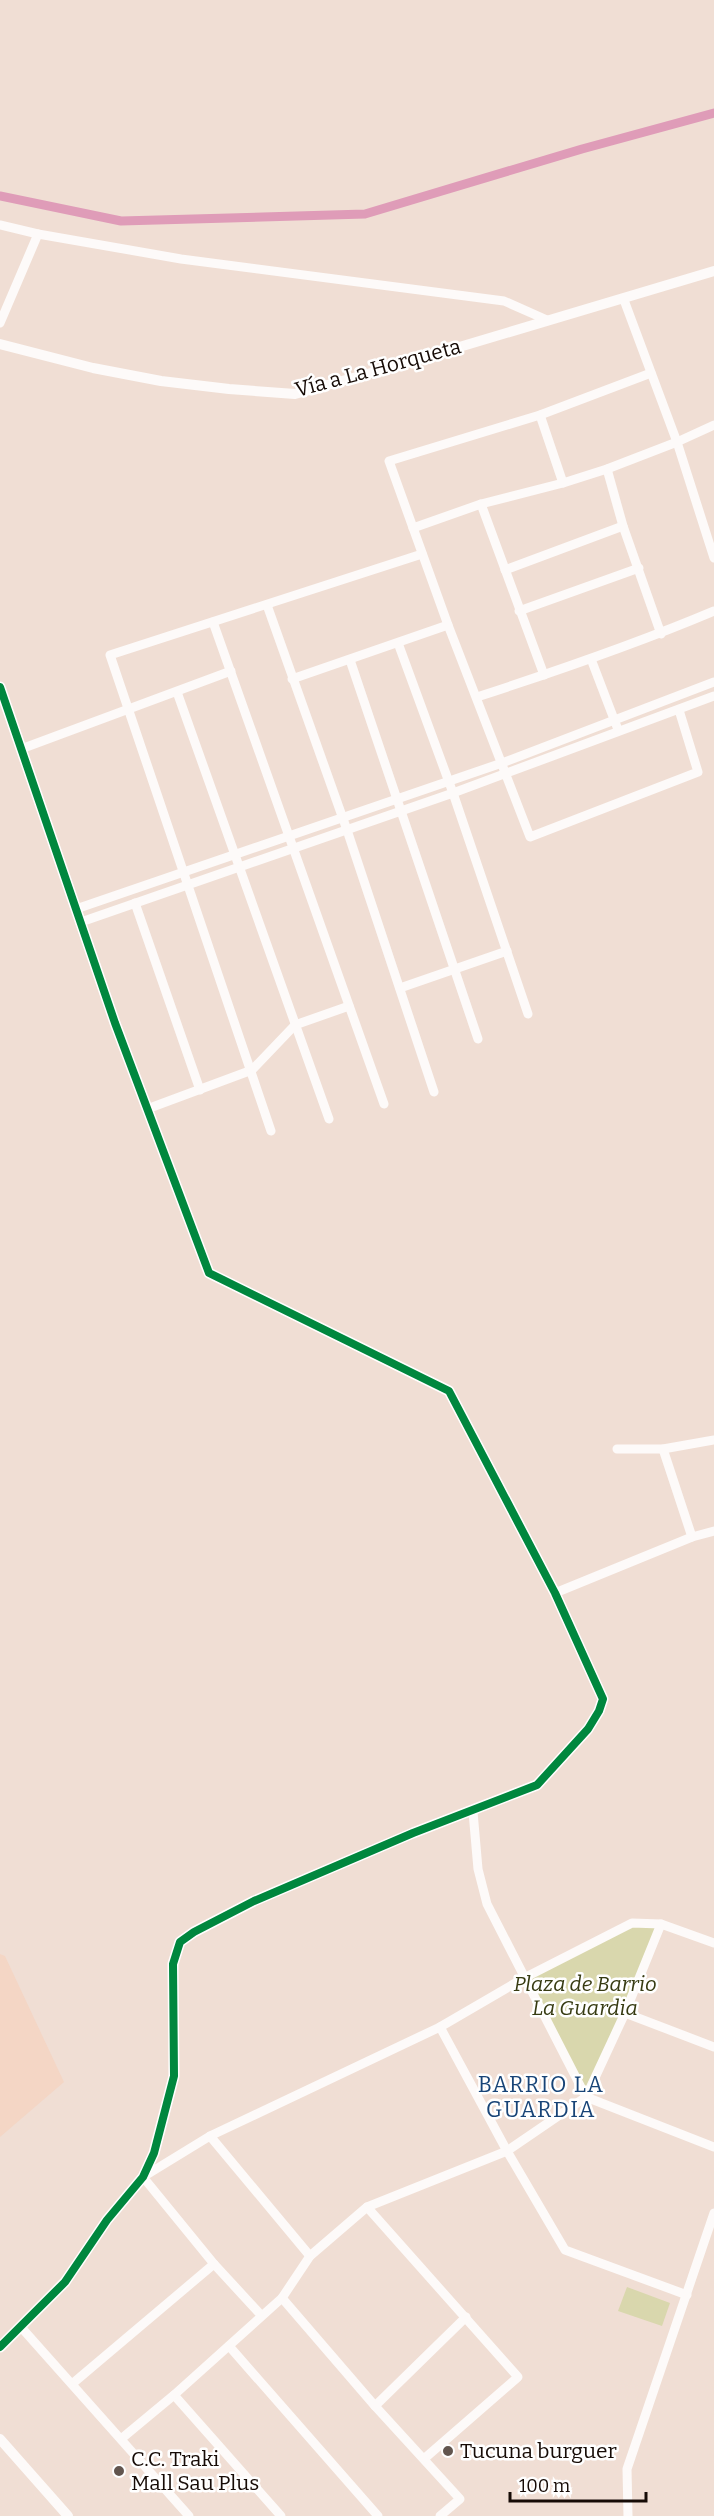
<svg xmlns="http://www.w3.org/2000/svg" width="714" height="2516" viewBox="0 0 714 2516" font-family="Bitter,serif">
	<rect width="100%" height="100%" fill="#f0ded4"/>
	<polygon fill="#f4d6c5" points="0,1954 5,1956 64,2082 0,2137"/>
	<g fill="#d9d7ad">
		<polygon points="632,1923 661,1924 586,2097 524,1978"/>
		<polygon points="627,2287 670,2303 662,2326 618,2311"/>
	</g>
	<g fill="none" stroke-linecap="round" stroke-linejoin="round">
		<polyline stroke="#df9cb8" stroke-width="9" points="0,196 121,221 365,214 582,149 714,113"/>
		<g stroke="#fdfaf9" stroke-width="9">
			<polyline points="0,225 38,234 181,259 504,301 547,320"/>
			<polyline points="624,300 677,442 714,558"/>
			<polyline points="0,323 38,234"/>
			<polyline points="651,373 540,415 389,461 448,625 530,837 698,772 679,710"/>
			<polyline points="540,415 563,483"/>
			<polyline points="607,469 623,526 661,634"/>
			<polyline points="481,504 544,675"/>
			<polyline points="413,528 481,504 563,483 607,469 677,442 714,425"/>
			<polyline points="505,570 623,526"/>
			<polyline points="267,605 347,830 434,1092"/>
			<polyline points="519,611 639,568"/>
			<polyline points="213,622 384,1104"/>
			<polyline points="398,643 453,793 528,1014"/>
			<polyline points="591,659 617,727"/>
			<polyline points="350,660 478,1039"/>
			<polyline points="292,679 448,625"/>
			<polyline points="0,687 115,1023 209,1273 449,1391 555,1593 603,1699 599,1711 588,1729 537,1785 413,1833 254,1901 194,1932 180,1942 173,1964 174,2076 154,2153 143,2177 107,2220 65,2282 0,2347"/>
			<polyline points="177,692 329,1119"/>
			<path d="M477 697C557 671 636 644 714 611"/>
			<polyline points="21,749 231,671"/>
			<polyline points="135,903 200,1090"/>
			<polyline points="76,909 502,763 714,682"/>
			<polyline points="81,922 453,793 714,696"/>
			<polyline points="400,988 507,951"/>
			<polyline points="147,1109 252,1070 295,1025 349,1006"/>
			<polyline points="271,1131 110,655 422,554"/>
			<polyline points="617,1449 663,1449 714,1440"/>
			<polyline points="663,1449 692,1537"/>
			<polyline points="555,1593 692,1537 714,1531"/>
			<polyline points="473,1812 478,1869 487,1904 586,2097 714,2147"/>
			<polyline points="625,2013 714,2047"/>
			<polyline points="440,2027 507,2151 565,2250 687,2295"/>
			<polyline points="210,2136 310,2256"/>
			<polyline points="367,2207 518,2377 425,2458"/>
			<polyline points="282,2298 375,2406 460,2499 440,2516"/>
			<polyline points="261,2315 214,2264 143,2177 210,2136 440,2027 524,1978 632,1923 661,1924 714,1943"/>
			<polyline points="20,2326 189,2516"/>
			<polyline points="229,2346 378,2516"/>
			<polyline points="72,2384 214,2264"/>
			<polyline points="174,2395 281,2516"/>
			<polyline points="375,2406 466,2317"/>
			<polyline points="121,2439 174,2395 282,2298 310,2256 367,2207 507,2151 586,2097 625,2013 661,1924"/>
			<polyline points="628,2516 627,2469 714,2213"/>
		</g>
		<g stroke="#fdfaf9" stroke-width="10">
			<polyline points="0,344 93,368 161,381 229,389 295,394 389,368 714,271"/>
			<polyline points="0,2439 68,2516"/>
		</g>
		<defs>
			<polyline id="cycleway" points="0,687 115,1023 209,1273 449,1391 555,1593 603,1699 599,1711 588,1729 537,1785 413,1833 254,1901 194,1932 180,1942 173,1964 174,2076 154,2153 143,2177 107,2220 65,2282 0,2347"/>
		</defs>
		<use href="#cycleway" stroke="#fff" stroke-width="11"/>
		<use href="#cycleway" stroke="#00873e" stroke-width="8"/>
	</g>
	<g fill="#62554e" stroke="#fff" stroke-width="2">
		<circle cx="448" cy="2451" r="6"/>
		<circle cx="119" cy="2471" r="6"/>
	</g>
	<g text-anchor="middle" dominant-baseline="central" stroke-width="5" stroke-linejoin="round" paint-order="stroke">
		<g font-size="21" fill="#160b06" stroke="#fff">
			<text transform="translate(378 368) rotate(-15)">Vía a La Horqueta</text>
		</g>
		<g font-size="21" font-style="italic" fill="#373b12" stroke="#fff">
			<text x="585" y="1984">Plaza de Barrio<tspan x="585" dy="24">La Guardia</tspan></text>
		</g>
		<g font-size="21" fill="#160b06" stroke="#fff" text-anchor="start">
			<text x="460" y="2451">Tucuna burguer</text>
			<text x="131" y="2459">C.C. Traki<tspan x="131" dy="24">Mall Sau Plus</tspan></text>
		</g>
		<g font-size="22" letter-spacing="1.5" fill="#184477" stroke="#fff">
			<text x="541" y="2084">BARRIO LA<tspan x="541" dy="25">GUARDIA</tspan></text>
		</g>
	</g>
	<path d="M510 2492v9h136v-9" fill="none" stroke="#160b06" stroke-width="3"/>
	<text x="519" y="2492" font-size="18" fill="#160b06" stroke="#ffffff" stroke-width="4.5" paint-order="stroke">100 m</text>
</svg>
